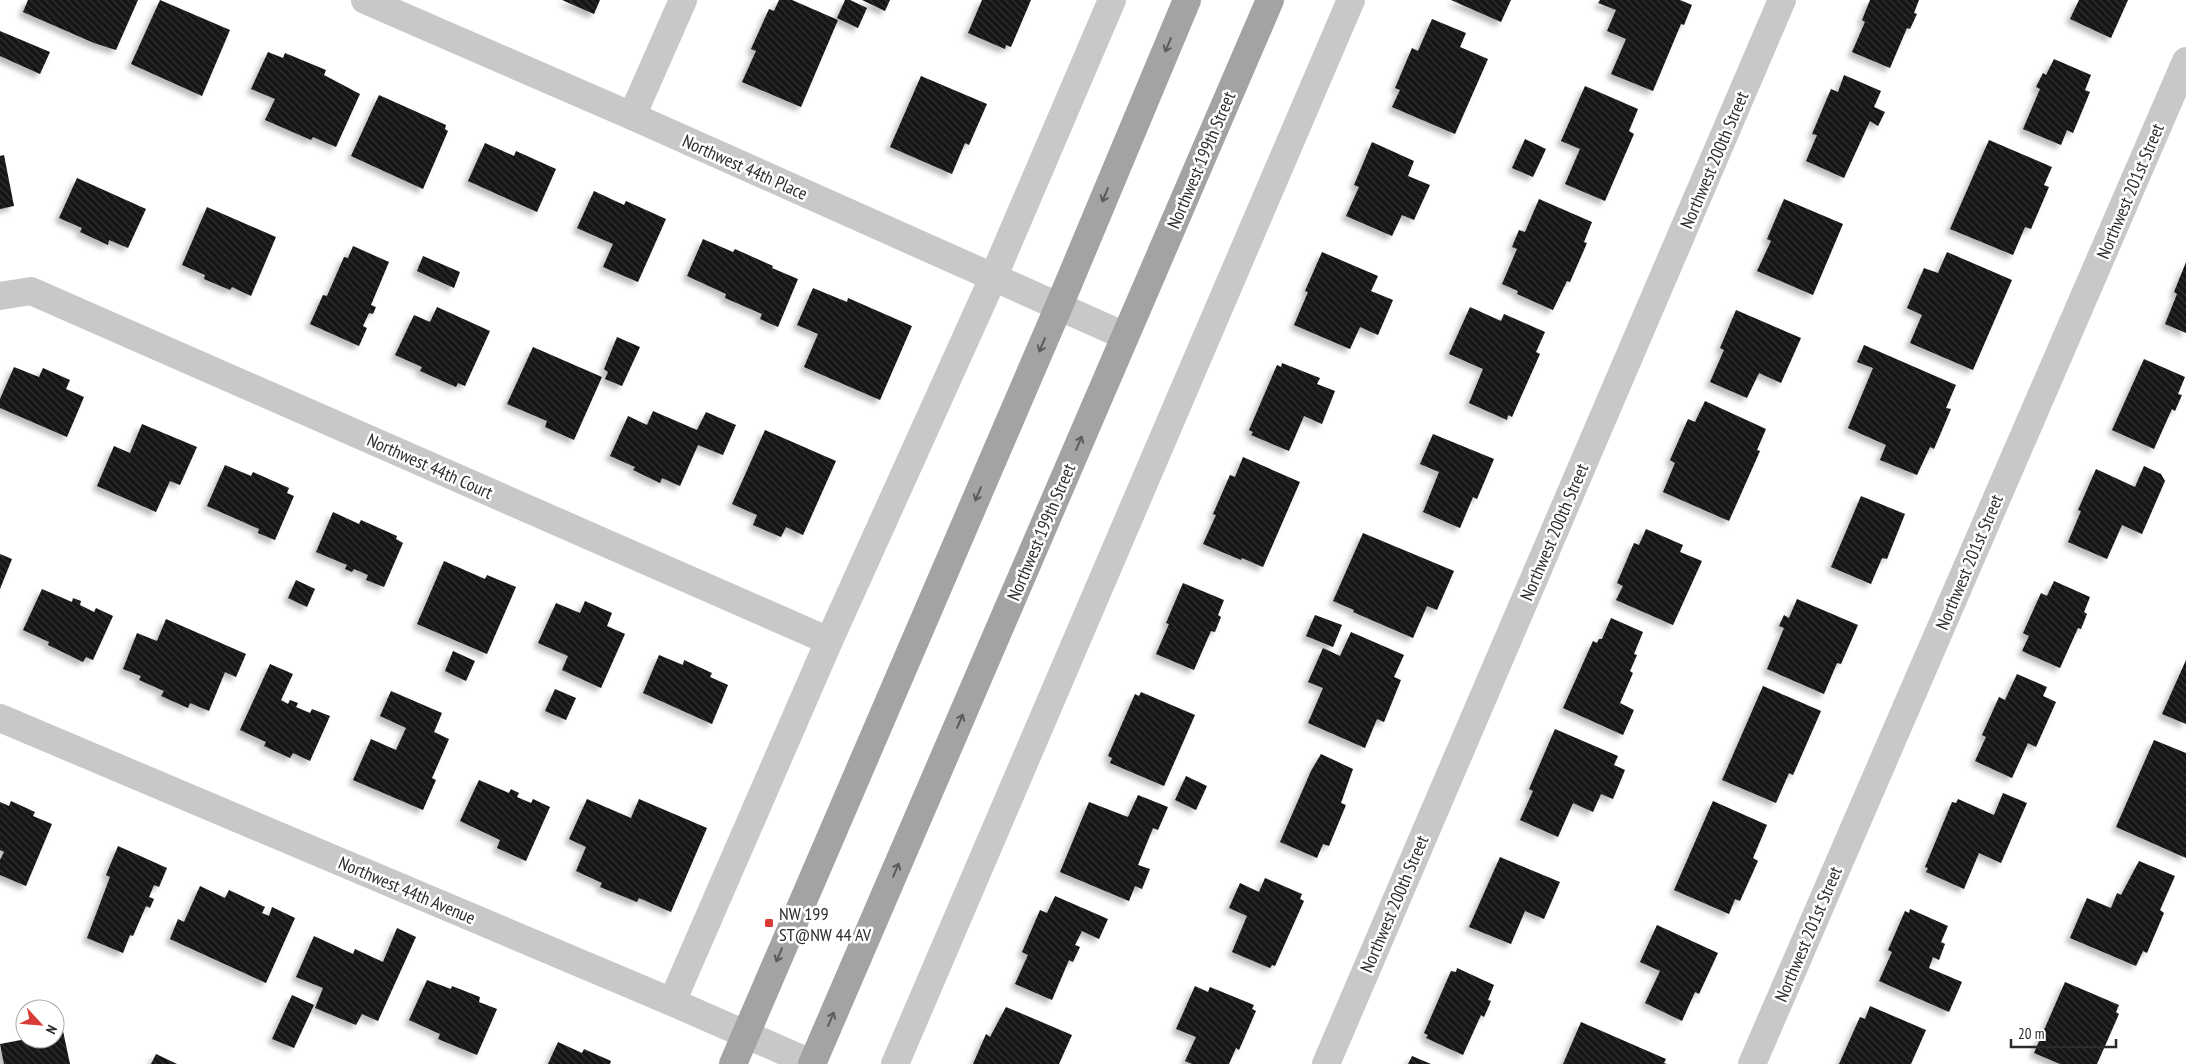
<svg xmlns="http://www.w3.org/2000/svg" width="2186" height="1064" viewBox="0 0 2186 1064" font-family="'PT Sans Narrow',sans-serif">
	<defs>
		<pattern id="building-back-hatch" width="6" height="6" patternUnits="userSpaceOnUse" patternTransform="scale(1.25)"><rect width="6" height="6" fill="#121212"/><path d="M-1 5l2 2M0 0l6 6M5-1l2 2" fill="none" stroke="#353535"/></pattern>
		<filter id="shadow"><feDropShadow dx="-4.5" dy="4.5" stdDeviation="2.5" flood-color="#0004"/></filter>
	</defs>
	<rect width="100%" height="100%" fill="#fff"/>
	<g fill="url(#building-back-hatch)" filter="url(#shadow)">
		<polygon points="28,0 138,0 116,50 94,43 23,12"/>
		<polygon points="160,0 230,30 202,96 131,64"/>
		<polygon points="562,0 600,0 594,14"/>
		<polygon points="779,0 792,0 838,20 801,107 742,82 756,51 751,49 769,9 774,11"/>
		<polygon points="845,0 850,0 867,8 858,28 837,18"/>
		<polygon points="862,0 890,0 885,11"/>
		<polygon points="982,0 1031,0 1011,47 1006,45 1005,49 968,33"/>
		<polygon points="1451,0 1511,0 1501,22"/>
		<polygon points="1600,0 1680,0 1692,5 1684,25 1681,24 1653,91 1611,74 1626,39 1607,31 1616,10 1598,3"/>
		<polygon points="1870,0 1919,0 1914,13 1917,14 1910,29 1907,28 1890,68 1852,52 1865,22 1862,20"/>
		<polygon points="2079,0 2128,0 2111,38 2070,19"/>
		<polygon points="1432,19 1466,33 1460,47 1488,59 1455,134 1392,107 1400,90 1395,88 1412,48 1418,51"/>
		<polygon points="0,31 50,52 40,74 0,56"/>
		<polygon points="268,52 283,58 285,53 326,70 324,75 360,94 336,147 313,137 311,140 265,120 275,99 251,89"/>
		<polygon points="2054,59 2091,75 2085,90 2090,92 2073,133 2067,130 2061,145 2023,129 2040,89 2036,87 2043,73 2046,75"/>
		<polygon points="1844,75 1881,91 1874,107 1885,112 1878,126 1870,121 1844,178 1806,161 1817,135 1812,134 1831,89 1838,92"/>
		<polygon points="921,76 987,104 969,145 965,143 952,174 890,147"/>
		<polygon points="1585,86 1638,109 1629,131 1634,134 1605,201 1565,184 1580,149 1561,141"/>
		<polygon points="379,95 446,125 445,129 448,131 423,189 351,156"/>
		<polygon points="1525,139 1546,149 1533,177 1512,168"/>
		<polygon points="1989,140 2052,167 2044,185 2049,187 2031,229 2025,227 2013,255 1950,229"/>
		<polygon points="1372,142 1414,161 1408,176 1430,185 1414,220 1402,215 1392,236 1346,216 1359,187 1354,185"/>
		<polygon points="485,143 514,156 516,151 556,169 537,212 468,181"/>
		<polygon points="4,155 14,206 0,209 0,156"/>
		<polygon points="77,178 146,209 128,248 109,240 108,245 80,232 82,228 59,218"/>
		<polygon points="594,191 624,205 626,201 666,219 638,282 603,267 613,244 577,228"/>
		<polygon points="1539,199 1592,222 1584,242 1587,243 1570,282 1567,281 1553,310 1517,294 1518,291 1502,284 1517,249 1512,247 1519,230 1525,232"/>
		<polygon points="1784,199 1843,224 1813,295 1757,271 1771,241 1767,239"/>
		<polygon points="207,207 276,237 251,296 232,287 230,290 204,279 205,275 182,265"/>
		<polygon points="703,239 733,252 735,249 773,266 772,268 798,279 778,327 760,319 762,314 725,298 726,294 687,276"/>
		<polygon points="353,246 389,262 371,305 376,307 373,314 369,313 363,326 367,328 359,346 310,324 323,295 327,296 344,257 348,258"/>
		<polygon points="1322,252 1378,276 1371,291 1393,300 1378,335 1360,327 1350,349 1294,325 1308,292 1305,291"/>
		<polygon points="1947,252 2012,280 1973,370 1910,343 1922,315 1907,308 1924,268 1938,273"/>
		<polygon points="423,256 460,272 454,288 417,271"/>
		<polygon points="2186,262 2186,333 2165,324 2177,294 2174,292"/>
		<polygon points="813,288 847,302 848,298 912,326 880,400 804,367 818,334 797,325"/>
		<polygon points="437,307 490,331 465,386 458,383 456,387 420,371 422,367 395,355 414,315 430,322"/>
		<polygon points="1470,307 1501,321 1504,314 1545,332 1536,352 1540,354 1512,417 1508,415 1507,420 1469,403 1483,369 1449,354"/>
		<polygon points="1736,310 1801,338 1781,383 1759,373 1747,398 1710,382 1724,350 1720,348"/>
		<polygon points="617,337 640,347 622,386 605,379 608,372 604,369"/>
		<polygon points="1864,345 1956,385 1946,408 1951,409 1934,449 1930,447 1917,475 1880,460 1886,445 1848,428 1873,368 1857,362"/>
		<polygon points="533,347 602,377 574,440 545,427 547,421 507,404"/>
		<polygon points="2144,359 2185,377 2178,394 2182,395 2175,411 2172,409 2154,449 2112,430"/>
		<polygon points="1282,363 1320,378 1317,384 1335,391 1322,424 1304,416 1289,451 1251,435 1253,432 1249,430 1277,365 1281,367"/>
		<polygon points="14,367 39,377 43,368 70,380 66,389 84,397 67,437 0,408 0,399"/>
		<polygon points="1705,401 1766,429 1757,450 1760,451 1729,521 1663,492 1675,463 1670,460 1688,419 1695,422"/>
		<polygon points="653,411 697,430 706,412 736,425 723,455 698,445 680,486 662,478 660,483 633,470 635,467 610,456 628,416 647,425"/>
		<polygon points="142,424 197,447 180,485 170,481 156,512 97,486 114,446 130,453"/>
		<polygon points="765,430 836,461 803,535 786,527 781,537 753,525 757,515 732,504"/>
		<polygon points="1433,434 1494,459 1477,499 1473,497 1460,528 1423,512 1439,472 1420,464"/>
		<polygon points="1243,457 1300,482 1263,567 1242,558 1241,560 1203,544 1216,515 1213,514 1230,475 1235,477"/>
		<polygon points="225,465 251,476 253,472 289,488 287,493 294,496 275,540 258,533 259,529 207,506"/>
		<polygon points="2144,466 2161,474 2165,481 2142,534 2122,525 2107,559 2068,542 2081,511 2078,510 2096,469 2135,487"/>
		<polygon points="1861,496 1905,514 1887,559 1882,558 1871,584 1831,567"/>
		<polygon points="333,512 359,524 361,520 397,536 396,539 403,543 384,587 366,580 368,575 354,569 352,572 345,569 347,565 316,552"/>
		<polygon points="1646,529 1683,545 1680,552 1702,561 1673,625 1616,600 1623,586 1617,583 1634,543 1639,545"/>
		<polygon points="1363,533 1454,571 1437,610 1427,606 1413,638 1353,612 1354,610 1333,601"/>
		<polygon points="0,554 12,559 0,589"/>
		<polygon points="444,561 485,579 487,575 516,587 487,654 417,624"/>
		<polygon points="296,580 315,589 307,607 288,598"/>
		<polygon points="2054,581 2090,597 2084,612 2087,614 2081,629 2078,628 2060,668 2022,651 2029,636 2023,633 2041,593 2047,596"/>
		<polygon points="1183,583 1224,600 1218,615 1221,617 1215,632 1211,631 1194,670 1156,654 1169,624 1166,623"/>
		<polygon points="42,589 72,602 73,598 81,601 80,605 94,612 96,608 113,616 93,660 86,657 83,662 48,645 49,642 23,630"/>
		<polygon points="1797,599 1858,625 1841,664 1837,663 1824,694 1767,669 1784,628 1779,626 1784,615 1789,618"/>
		<polygon points="585,601 612,613 607,626 625,634 601,688 562,670 568,656 538,643 556,603 580,613"/>
		<polygon points="1315,615 1342,625 1333,647 1306,636"/>
		<polygon points="1611,618 1643,632 1634,654 1637,655 1630,671 1633,673 1620,703 1634,710 1623,735 1563,708 1593,641 1597,643 1599,639 1602,639"/>
		<polygon points="166,619 246,654 236,677 225,672 209,711 190,703 188,708 161,696 164,691 139,680 141,676 123,669 137,633 157,641"/>
		<polygon points="1351,632 1404,655 1394,677 1401,680 1384,722 1377,719 1365,748 1308,723 1323,688 1308,682 1323,648 1340,656"/>
		<polygon points="453,651 475,661 466,681 445,671"/>
		<polygon points="659,655 683,665 684,660 712,673 710,677 728,685 712,724 643,693"/>
		<polygon points="2186,660 2186,724 2162,714"/>
		<polygon points="270,664 293,674 281,700 288,704 290,700 298,703 296,707 310,713 312,709 330,716 310,761 293,753 290,758 264,746 266,742 240,730"/>
		<polygon points="2017,674 2047,687 2043,696 2056,702 2036,747 2028,743 2012,778 1975,761 1986,737 1982,735 1999,697 2005,700"/>
		<polygon points="1763,686 1821,711 1793,775 1789,773 1776,803 1722,780"/>
		<polygon points="555,689 576,698 566,720 545,711"/>
		<polygon points="391,691 442,713 434,732 449,739 432,778 436,780 423,810 353,780 371,739 396,750 406,728 380,716"/>
		<polygon points="1141,692 1195,715 1164,786 1110,763 1112,758 1108,756 1135,694 1139,696"/>
		<polygon points="1555,729 1618,756 1614,765 1625,770 1613,799 1601,794 1593,812 1573,803 1558,837 1520,820 1533,791 1529,789"/>
		<polygon points="2154,740 2186,753 2186,858 2116,827"/>
		<polygon points="1321,754 1353,769 1341,803 1346,805 1329,846 1323,844 1317,858 1280,842 1311,771"/>
		<polygon points="1186,776 1207,786 1196,810 1175,800"/>
		<polygon points="479,780 509,793 511,789 519,793 517,797 531,803 533,799 550,807 526,861 497,848 500,840 460,821"/>
		<polygon points="2003,793 2027,803 2001,863 1979,853 1964,889 1926,872 1928,868 1925,867 1952,802 1956,803 1958,799 1994,815"/>
		<polygon points="1138,795 1168,807 1158,830 1153,828 1138,865 1150,869 1142,889 1135,886 1129,901 1060,872 1089,802 1128,817"/>
		<polygon points="587,799 631,818 639,799 707,828 671,912 639,898 637,902 600,887 602,883 576,871 586,847 569,839"/>
		<polygon points="11,801 35,812 33,816 52,824 26,886 0,875 0,860 4,852 0,850 0,802 9,806"/>
		<polygon points="1713,801 1767,825 1753,858 1758,861 1740,901 1735,899 1729,914 1674,890"/>
		<polygon points="118,846 167,868 159,887 154,885 149,897 154,899 150,908 146,906 133,936 130,935 123,953 87,938 110,877 106,875"/>
		<polygon points="1500,857 1560,882 1544,919 1525,911 1511,944 1469,927"/>
		<polygon points="2139,861 2175,876 2160,910 2164,913 2147,953 2143,951 2136,966 2070,938 2087,898 2111,908 2117,893 2121,895"/>
		<polygon points="1265,878 1302,894 1300,899 1304,901 1275,966 1272,965 1270,968 1232,952 1247,916 1229,908 1240,883 1259,892"/>
		<polygon points="200,886 225,898 229,890 265,907 262,913 269,916 272,907 295,918 266,983 170,939 178,919 184,922"/>
		<polygon points="1055,896 1108,919 1099,939 1082,931 1075,945 1080,947 1073,962 1069,960 1052,1000 1015,984 1028,955 1022,952 1040,910 1047,913"/>
		<polygon points="1910,909 1948,926 1941,942 1945,944 1939,960 1933,957 1929,968 1962,982 1949,1012 1879,981 1892,952 1888,950 1905,911 1909,913"/>
		<polygon points="1657,925 1718,953 1699,994 1695,992 1682,1021 1645,1003 1660,971 1640,962"/>
		<polygon points="397,928 416,937 378,1021 362,1014 356,1025 315,1008 323,988 296,977 314,936 353,954 355,949 383,962"/>
		<polygon points="1457,968 1494,985 1488,1000 1491,1001 1484,1017 1481,1015 1463,1055 1426,1038 1428,1035 1424,1033 1451,971 1456,972"/>
		<polygon points="427,980 451,989 452,986 480,997 479,1002 497,1009 477,1055 438,1039 440,1034 409,1020"/>
		<polygon points="2065,982 2119,1005 2116,1012 2119,1014 2097,1064 2060,1064 2034,1053"/>
		<polygon points="1195,986 1208,992 1210,987 1254,1005 1252,1009 1256,1011 1239,1050 1236,1048 1229,1064 1192,1064 1185,1061 1196,1037 1176,1029"/>
		<polygon points="292,995 314,1005 294,1048 272,1039"/>
		<polygon points="1870,1006 1926,1030 1911,1064 1839,1064 1860,1017 1865,1019"/>
		<polygon points="1006,1007 1072,1035 1059,1064 973,1064 986,1034 990,1037"/>
		<polygon points="1581,1022 1666,1059 1664,1063 1667,1064 1563,1064"/>
		<polygon points="63,1031 70,1064 4,1064 0,1044 26,1039 55,1039 55,1033"/>
		<polygon points="558,1042 582,1053 584,1049 611,1061 610,1064 548,1064"/>
		<polygon points="156,1054 177,1064 151,1064"/>
		<polygon points="1412,1056 1431,1064 1408,1064"/>
	</g>
	<g fill="none" stroke-linecap="round" stroke-linejoin="round">
		<g stroke="#c8c8c8" stroke-width="28">
			<polyline points="365,0 632,116 1125,336"/>
			<polyline points="632,116 683,0"/>
			<polyline points="0,296 31,291 829,641"/>
			<polyline points="0,718 672,1002 813,1064"/>
			<polyline points="672,1002 829,641 993,278 1112,0"/>
			<polyline points="895,1064 1351,0"/>
			<polyline points="1326,1064 1782,0"/>
			<polyline points="1752,1064 2186,61"/>
		</g>
		<g stroke="#a3a3a3" stroke-width="28">
			<polyline points="733,1064 1059,306 1187,0"/>
			<polyline points="812,1064 1270,0"/>
		</g>
	</g>
	<defs><path id="oneway-shaft" d="M-6 0H5M1.5-3L5.5 0L1.5 3" fill="none" stroke-width="1.6" stroke-linecap="round" stroke-linejoin="round" transform="scale(1.25)"/></defs>
	<g stroke="#5b5b5b">
		<use href="#oneway-shaft" transform="translate(1168 45) rotate(113)"/>
		<use href="#oneway-shaft" transform="translate(1105 195) rotate(113)"/>
		<use href="#oneway-shaft" transform="translate(1042 345) rotate(113)"/>
		<use href="#oneway-shaft" transform="translate(1079 443) rotate(-67)"/>
		<use href="#oneway-shaft" transform="translate(978 494) rotate(113)"/>
		<use href="#oneway-shaft" transform="translate(960 721) rotate(-67)"/>
		<use href="#oneway-shaft" transform="translate(896 870) rotate(-67)"/>
		<use href="#oneway-shaft" transform="translate(779 955) rotate(113)"/>
		<use href="#oneway-shaft" transform="translate(831 1019) rotate(-67)"/>
	</g>
	<rect fill="#d93c37" stroke="#fff" stroke-width="2" x="764" y="918" width="10" height="10" rx="2.5"/>
	<g text-anchor="middle" dominant-baseline="central" stroke-width="5" stroke-linejoin="round" paint-order="stroke">
		<g font-size="18" fill="#2b2b2b" stroke="#fff">
			<text transform="translate(1201 160) rotate(-67)">Northwest 199th Street</text>
			<text transform="translate(1714 160) rotate(-67)">Northwest 200th Street</text>
			<text transform="translate(745 167) rotate(24)">Northwest 44th Place</text>
			<text transform="translate(2130 191) rotate(-67)">Northwest 201st Street</text>
			<text transform="translate(430 466) rotate(24)">Northwest 44th Court</text>
			<text transform="translate(1041 532) rotate(-67)">Northwest 199th Street</text>
			<text transform="translate(1554 532) rotate(-67)">Northwest 200th Street</text>
			<text transform="translate(1969 562) rotate(-67)">Northwest 201st Street</text>
			<text transform="translate(407 890) rotate(23)">Northwest 44th Avenue</text>
			<text transform="translate(1394 904) rotate(-67)">Northwest 200th Street</text>
			<text transform="translate(1808 934) rotate(-67)">Northwest 201st Street</text>
		</g>
		<g font-size="18" fill="#2b2b2b" stroke="#fff" text-anchor="start">
			<text x="779" y="913">NW 199<tspan x="779" dy="21">ST@NW 44 AV</tspan></text>
		</g>
	</g>
	<g transform="translate(40 1024) rotate(116)"><circle r="24" fill="#ffffff" stroke="#aaaaaa"/>
	<path d="M0-4L9 19L0 12L-9 19Z" fill="#d93c37"/>
	<text y="-8" font-size="14" font-weight="bold" text-anchor="middle" fill="#2b2b2b">N</text>
	</g>
	<path d="M2011 1039v8h105v-8" fill="none" stroke="#2b2b2b" stroke-width="2.5"/>
	<text x="2018" y="1039" font-size="15" fill="#2b2b2b" stroke="#ffffff" stroke-width="4" paint-order="stroke">20 m</text>
</svg>
